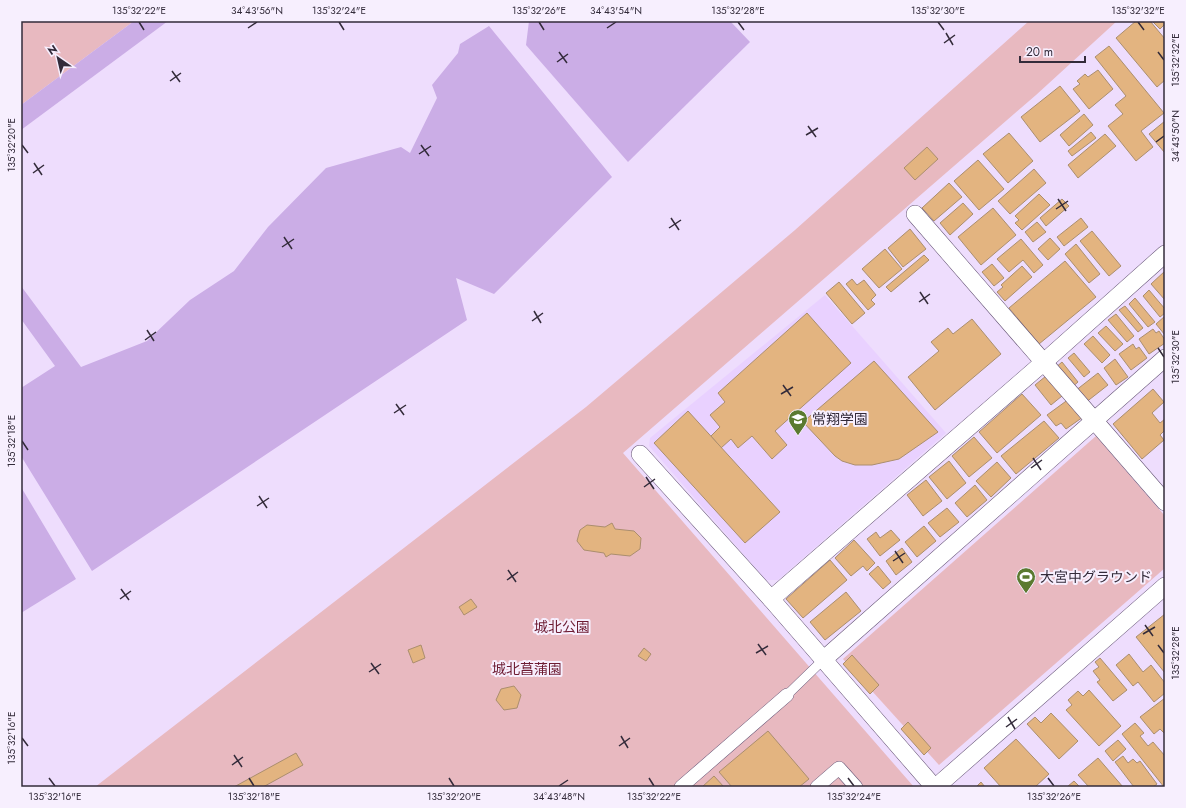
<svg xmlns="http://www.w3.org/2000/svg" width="1186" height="808" viewBox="0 0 1186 808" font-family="Jost,'Noto Sans JP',sans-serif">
	<rect width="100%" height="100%" fill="#eeddfd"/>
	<polygon fill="#e9d1ff" points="825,295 946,433 778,580 766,580 649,446 650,438"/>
	<g fill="#e8b9c0">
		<polygon points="21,21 134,21 21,105"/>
		<polygon points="1029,21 1117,21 1036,95 623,453 914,787 95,787 586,407 795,230"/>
		<polygon points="1096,436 1165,516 1165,568 939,765 843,659"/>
	</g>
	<g fill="#cbade6">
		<polygon points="134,21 168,21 21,130 21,105"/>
		<polygon points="529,21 730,21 750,42 628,162 526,45"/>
		<polygon points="489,26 612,177 494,294 456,278 467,320 92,571 21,456 21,388 55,366 21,319 21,286 81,367 147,341 190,300 234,271 268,227 326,168 401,147 410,153 437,98 432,85 458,53 460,44"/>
		<polygon points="21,487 76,579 21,613"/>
	</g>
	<g fill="#e3b480" stroke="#ab8e6e">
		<polygon points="1136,21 1150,21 1165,39 1165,80 1157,87 1116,38"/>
		<polygon points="1152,21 1165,21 1165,24 1160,29"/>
		<polygon points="1109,46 1164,113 1141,131 1153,147 1136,161 1108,126 1123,114 1115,105 1126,96 1095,57"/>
		<polygon points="1098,70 1113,89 1089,109 1073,89 1080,84 1077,81 1085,74 1088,77"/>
		<polygon points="1060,86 1080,111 1040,142 1021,117"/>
		<polygon points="1084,114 1093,125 1069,146 1060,135"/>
		<polygon points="1165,121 1165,153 1149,134"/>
		<polygon points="1091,132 1096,138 1072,156 1068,151"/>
		<polygon points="1009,133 1033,161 1008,183 983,154"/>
		<polygon points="1105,134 1116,146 1078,178 1068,165"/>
		<polygon points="927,147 938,159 915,180 904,168"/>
		<polygon points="978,160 1004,189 979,210 954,181"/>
		<polygon points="1034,169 1046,183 1010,214 998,201"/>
		<polygon points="949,183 962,197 934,221 922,208"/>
		<polygon points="1039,194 1050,205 1022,230 1015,223 1019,220 1015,216"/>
		<polygon points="1062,199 1069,206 1046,226 1040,218"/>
		<polygon points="963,203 973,214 950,235 940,223"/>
		<polygon points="993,208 1016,235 981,265 958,237"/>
		<polygon points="1081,218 1088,227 1064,246 1057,237"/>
		<polygon points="1037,222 1046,232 1033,242 1025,232"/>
		<polygon points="910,229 926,249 903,267 888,248"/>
		<polygon points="1092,231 1121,266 1109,276 1080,241"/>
		<polygon points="1050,238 1060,249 1048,260 1038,249"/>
		<polygon points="1021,239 1043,265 1034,273 1023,260 1009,272 997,259"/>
		<polygon points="1076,244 1100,274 1089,283 1065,254"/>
		<polygon points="885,249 902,269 879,288 862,269"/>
		<polygon points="924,255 929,260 891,292 886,287"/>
		<polygon points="1065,261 1096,297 1039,344 1009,308"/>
		<polygon points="992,264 1004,278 994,286 982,272"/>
		<polygon points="1022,266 1032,277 1005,301 997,292 1003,287 1001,285"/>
		<polygon points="1165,271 1165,300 1151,284"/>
		<polygon points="852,279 857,285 864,280 876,295 871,300 875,304 868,310 846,284"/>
		<polygon points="839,282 865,313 852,324 826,293"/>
		<polygon points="1149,290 1165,309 1165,313 1160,317 1143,296"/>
		<polygon points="1135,298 1155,322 1148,327 1129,304"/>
		<polygon points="1125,306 1143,328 1138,332 1119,310"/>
		<polygon points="807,313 851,363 775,431 787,445 772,459 752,436 738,448 731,439 721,448 711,436 720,427 710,415 725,402 718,393"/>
		<polygon points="1116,314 1134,336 1127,342 1108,320"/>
		<polygon points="1165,316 1165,335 1156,324"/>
		<polygon points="972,319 1001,354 935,410 908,377 939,351 931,342 948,328 953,334"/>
		<polygon points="1106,326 1123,344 1115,351 1098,333"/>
		<polygon points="1153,329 1156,333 1159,331 1165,340 1165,343 1149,354 1139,339"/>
		<polygon points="1093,336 1110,355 1102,363 1084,344"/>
		<polygon points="1133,344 1136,349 1139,347 1147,358 1131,370 1119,354"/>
		<polygon points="1074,353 1090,372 1084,377 1068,358"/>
		<polygon points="1115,359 1128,377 1116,385 1104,368"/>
		<polygon points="874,361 938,432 899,459 872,465 855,465 842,461 835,456 803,422"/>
		<polygon points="1062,362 1078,382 1071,388 1055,368"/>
		<polygon points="1098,373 1108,385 1085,403 1075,391"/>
		<polygon points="1046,376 1062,396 1051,405 1035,385"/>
		<polygon points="1153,389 1164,402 1152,413 1160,423 1165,419 1165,430 1160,435 1164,440 1142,459 1113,424"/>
		<polygon points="1022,394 1041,415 997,453 979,432"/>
		<polygon points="1069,399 1083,417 1066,429 1061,423 1056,426 1047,415"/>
		<polygon points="688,411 780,512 745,543 654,443"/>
		<polygon points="1044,421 1059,438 1016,474 1001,456"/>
		<polygon points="974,437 992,458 969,477 952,456"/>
		<polygon points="949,461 966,483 947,499 929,477"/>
		<polygon points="997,462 1011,478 991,497 976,481"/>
		<polygon points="926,480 942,501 923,516 907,495"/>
		<polygon points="975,485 987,500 967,517 955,503"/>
		<polygon points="947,508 959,522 940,537 928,523"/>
		<polygon points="612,523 615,529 634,531 641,538 640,549 630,556 611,554 606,557 604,553 584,550 577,541 580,530 587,525 605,527"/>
		<polygon points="924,526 936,541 917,557 905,542"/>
		<polygon points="891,530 900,540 880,556 867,539 876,532 880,538"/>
		<polygon points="854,540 875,563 867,571 863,566 851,576 835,558"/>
		<polygon points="902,548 912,562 896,575 886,561"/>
		<polygon points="830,560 847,580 803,618 786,599"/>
		<polygon points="878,566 891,582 883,589 869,574"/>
		<polygon points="846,592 861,611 825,640 810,622"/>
		<polygon points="471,599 477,607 464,615 459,607"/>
		<polygon points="1165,614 1165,673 1136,637"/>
		<polygon points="421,645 425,658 413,663 408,650"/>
		<polygon points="644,648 651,654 646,661 638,656"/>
		<polygon points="1129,654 1143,672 1151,665 1165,683 1165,693 1154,702 1138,682 1133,686 1116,665"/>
		<polygon points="852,655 879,685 870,694 843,664"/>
		<polygon points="1100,658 1127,690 1113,701 1097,682 1100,680 1093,671 1099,667 1095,662"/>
		<polygon points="514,686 521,695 517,708 504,710 496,700 501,689"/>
		<polygon points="1089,690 1121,726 1099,746 1066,710 1072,705 1068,700 1078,691 1083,696"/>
		<polygon points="1165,698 1165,732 1164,733 1160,729 1154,734 1140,717"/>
		<polygon points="1051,713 1078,741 1059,759 1027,724 1035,717 1041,723"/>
		<polygon points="908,722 931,748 924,755 901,729"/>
		<polygon points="1135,723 1144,733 1140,736 1148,746 1153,742 1165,756 1164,787 1122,734"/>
		<polygon points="768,731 809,779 799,787 732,787 719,772"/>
		<polygon points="1016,739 1049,774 1035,787 1001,787 984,768"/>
		<polygon points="1118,740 1126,749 1113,761 1105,751"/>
		<polygon points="296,753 303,765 263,787 234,787"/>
		<polygon points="1123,756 1128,763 1133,759 1137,763 1140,761 1157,784 1153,787 1134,787 1115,762"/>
		<polygon points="1098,758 1123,787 1089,787 1078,775"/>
		<polygon points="714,776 724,787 702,787"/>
		<polygon points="1074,781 1080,787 1067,787"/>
		<polygon points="981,782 985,787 976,787"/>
	</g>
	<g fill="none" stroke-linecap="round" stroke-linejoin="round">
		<defs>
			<polyline id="service" points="787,695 823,660"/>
			<g id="pedestrian">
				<polyline points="681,787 787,695"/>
				<polyline points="817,787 839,768 856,787"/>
			</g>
			<g id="minor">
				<polyline points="915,214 1165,502"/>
				<polyline points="640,454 771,599 934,787"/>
				<polyline points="771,599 1044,362 1165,254"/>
				<polyline points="823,660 1165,358"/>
				<polyline points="936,787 1165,586"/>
			</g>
		</defs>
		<use href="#service" stroke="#655475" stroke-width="10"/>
		<use href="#pedestrian" stroke="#655475" stroke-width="14"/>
		<use href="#minor" stroke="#655475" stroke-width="18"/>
		<use href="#service" stroke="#fff" stroke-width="9"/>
		<use href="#pedestrian" stroke="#fff" stroke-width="13"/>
		<use href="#minor" stroke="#fff" stroke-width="17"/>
	</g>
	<path fill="none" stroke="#332b3a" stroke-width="1.5" d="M139 22 144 30M339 22 344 30M539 22 544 30M738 22 744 30M938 22 944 30M1138 22 1144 30M248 28 257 22M607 28 616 22M946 33 953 45M944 43 955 35M559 52 567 63M1158 52 1164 60M557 62 568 54M172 71 180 82M170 81 181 73M808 126 816 137M806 135 818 128M1156 142 1164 136M22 145 28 153M421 145 429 156M419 154 431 146M34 163 42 175M33 173 44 165M1058 199 1066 211M1056 209 1068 201M671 218 679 230M669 228 681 220M284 237 292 249M282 247 294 239M920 292 928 304M919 302 930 294M534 311 541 323M532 321 543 313M147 330 154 341M145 340 156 332M1158 348 1164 357M783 385 791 396M781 394 793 387M396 404 404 415M394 413 406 405M22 441 28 450M1033 458 1041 470M1031 468 1042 460M646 477 654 489M644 487 655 479M259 496 267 508M257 506 269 498M895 551 903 563M893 561 905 553M508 570 516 582M507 580 518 572M121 589 129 600M120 599 131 591M1145 625 1153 636M1143 634 1155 627M758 644 766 655M1158 645 1164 653M756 653 768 646M371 663 379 674M369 672 381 664M1008 717 1015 729M1006 727 1017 719M621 736 628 748M22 738 28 746M619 746 630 738M234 755 242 767M232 765 243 757M49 778 55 786M249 778 254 786M449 778 454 786M649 778 654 786M848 778 854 786M1048 778 1054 786M559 786 568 780"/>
	<defs>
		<symbol id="school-pin" viewBox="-11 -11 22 30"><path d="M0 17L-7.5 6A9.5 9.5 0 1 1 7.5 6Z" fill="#5b7a30" stroke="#f7effe"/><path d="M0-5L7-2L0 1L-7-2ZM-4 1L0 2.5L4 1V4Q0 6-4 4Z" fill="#fff"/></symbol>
		<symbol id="stadium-pin" viewBox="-11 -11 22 30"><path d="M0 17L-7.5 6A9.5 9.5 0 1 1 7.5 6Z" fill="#5b7a30" stroke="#f7effe"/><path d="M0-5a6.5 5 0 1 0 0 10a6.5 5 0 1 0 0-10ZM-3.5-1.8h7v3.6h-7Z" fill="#fff"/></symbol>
	</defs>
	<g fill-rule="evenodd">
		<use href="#school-pin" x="787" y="408" width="22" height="30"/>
		<use href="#stadium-pin" x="1015" y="566" width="22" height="30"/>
	</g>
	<g text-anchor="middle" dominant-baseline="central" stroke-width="4" stroke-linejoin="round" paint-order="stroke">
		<g font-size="14" fill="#332b3a" stroke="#f7effe" text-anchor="start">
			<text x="812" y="419">常翔学園</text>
			<text x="1040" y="577">大宮中グラウンド</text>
		</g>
		<g font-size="14" fill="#6d1b32" stroke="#f7effe">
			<text x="562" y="627">城北公園</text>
			<text x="527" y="669">城北菖蒲園</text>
		</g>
	</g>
	<rect width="1186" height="808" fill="none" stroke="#f7effe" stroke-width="44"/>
	<g transform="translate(58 58) rotate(326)" stroke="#f7effe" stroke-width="3" paint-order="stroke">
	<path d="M0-3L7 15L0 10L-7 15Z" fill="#332b3a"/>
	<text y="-6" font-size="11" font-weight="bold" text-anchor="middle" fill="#332b3a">N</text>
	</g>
	<path d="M1020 56v6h65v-6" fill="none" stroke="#332b3a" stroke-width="2"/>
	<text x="1026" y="56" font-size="12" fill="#332b3a" stroke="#f7effe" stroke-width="3" paint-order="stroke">20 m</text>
	<rect x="22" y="22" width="1142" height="764" fill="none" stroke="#332b3a" stroke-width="1.5"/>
	<g font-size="10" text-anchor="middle" fill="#332b3a">
		<text x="139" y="14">135°32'22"E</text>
		<text x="257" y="14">34°43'56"N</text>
		<text x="339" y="14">135°32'24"E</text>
		<text x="539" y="14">135°32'26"E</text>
		<text x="616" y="14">34°43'54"N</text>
		<text x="738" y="14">135°32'28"E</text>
		<text x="938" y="14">135°32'30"E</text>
		<text x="1138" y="14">135°32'32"E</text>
		<text transform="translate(1175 60) rotate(-90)" y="4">135°32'32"E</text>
		<text transform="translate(1175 136) rotate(-90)" y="4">34°43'50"N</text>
		<text transform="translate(11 145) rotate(-90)" y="4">135°32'20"E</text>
		<text transform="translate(1175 357) rotate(-90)" y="4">135°32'30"E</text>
		<text transform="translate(11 441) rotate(-90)" y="4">135°32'18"E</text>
		<text transform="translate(1175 653) rotate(-90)" y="4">135°32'28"E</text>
		<text transform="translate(11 738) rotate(-90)" y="4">135°32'16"E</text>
		<text x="55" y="800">135°32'16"E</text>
		<text x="254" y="800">135°32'18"E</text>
		<text x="454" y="800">135°32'20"E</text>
		<text x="559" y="800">34°43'48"N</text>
		<text x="654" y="800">135°32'22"E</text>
		<text x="854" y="800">135°32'24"E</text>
		<text x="1054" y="800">135°32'26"E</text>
	</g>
</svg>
